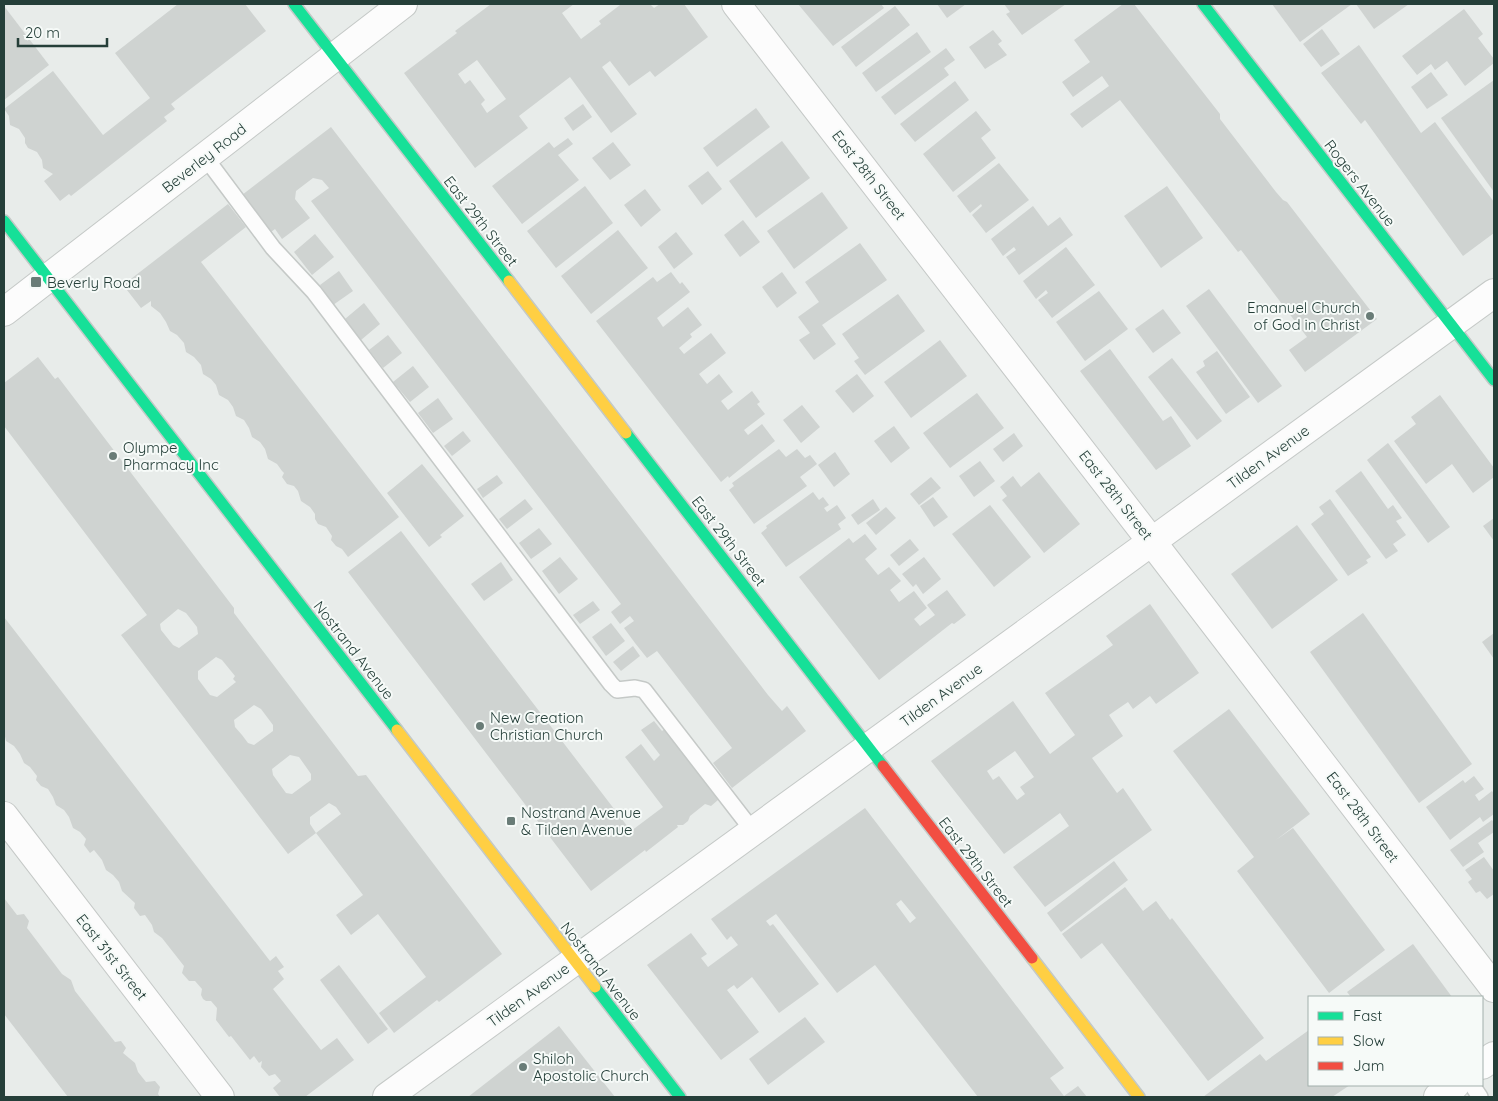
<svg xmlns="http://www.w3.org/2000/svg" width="1498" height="1101" viewBox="0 0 1498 1101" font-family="Quicksand,sans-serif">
	<rect width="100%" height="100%" fill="#e8ecea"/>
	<g fill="#cfd3d1" fill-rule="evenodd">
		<polygon points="178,4 245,4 266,31 171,104 175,109 164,117 167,121 71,196 69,194 60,201 44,181 53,174 43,168 42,160 37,152 28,148 25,143 25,138 19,129 10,125 9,116 4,109 53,71 103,135 150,98 115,53"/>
		<path d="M491 4H574L562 13 581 39 601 24 599 21 620 5 619 4H650L654 8 660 4H684L708 37 655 77 650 71 629 86 610 61 602 67 637 114 611 133 570 77 519 116 528 128 475 168 404 73 457 33 455 31ZM477 60 506 99 487 113 481 104 485 100 470 80 465 84 458 74Z"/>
		<polygon points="798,4 881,4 884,8 833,46"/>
		<polygon points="937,4 966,4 947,18"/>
		<polygon points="1004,4 1066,4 1022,35 1006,14 1010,12"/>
		<polygon points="1123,4 1134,4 1220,114 1220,119 1276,192 1283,200 1287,202 1377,319 1305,372 1289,350 1307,337 1241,250 1238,252 1120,100 1082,128 1070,114 1109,86 1102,76 1073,97 1062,82 1090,62 1074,40"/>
		<polygon points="1272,4 1352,4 1300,42"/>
		<polygon points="1356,4 1409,4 1374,29"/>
		<polygon points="4,6 49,65 4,100"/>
		<polygon points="895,6 910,25 856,67 841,47"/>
		<polygon points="1464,9 1483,34 1478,38 1494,59 1494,63 1465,86 1447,61 1435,70 1431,64 1417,75 1402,56"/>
		<polygon points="1322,29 1340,54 1321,67 1303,44"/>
		<polygon points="993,30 1002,41 998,44 1007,55 985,69 969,47"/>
		<polygon points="917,32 931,52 876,92 862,73"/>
		<polygon points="1359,45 1421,133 1435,122 1494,202 1494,233 1463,256 1365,120 1361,124 1321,73"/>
		<polygon points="946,48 955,60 944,68 949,75 895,115 881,97"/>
		<polygon points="1431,72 1448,95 1427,109 1411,87"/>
		<polygon points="1494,80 1494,192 1441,118"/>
		<polygon points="955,81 969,100 915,142 900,124"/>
		<polygon points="583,104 592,117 573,131 564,118"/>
		<polygon points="756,108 770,127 717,167 703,148"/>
		<polygon points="976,111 991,130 981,138 996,158 953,192 923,154"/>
		<polygon points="331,127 768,695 782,711 787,706 806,731 732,788 713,763 732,748 657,651 647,658 635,643 624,628 634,621 630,616 620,624 611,612 621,604 311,201 329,188 322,180 313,178 296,191 295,199 310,218 282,239 275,229 271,232 242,195"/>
		<polygon points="568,138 573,144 558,155 579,180 522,224 492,186 549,142 554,148"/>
		<polygon points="782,141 810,178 756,218 729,181"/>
		<polygon points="613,142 631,165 610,180 592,158"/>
		<polygon points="999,163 1029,200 986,233 972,215 982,206 981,204 970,213 957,196"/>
		<polygon points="708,171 722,189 702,205 688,186"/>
		<polygon points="585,186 613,223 556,268 527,231"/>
		<polygon points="1167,186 1203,238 1161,268 1124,216"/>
		<polygon points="645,189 661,210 641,227 624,205"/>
		<polygon points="822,192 848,228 794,269 767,231"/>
		<polygon points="228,204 246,227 201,262 399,517 348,557 342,549 336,546 331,540 332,536 326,527 318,524 315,519 315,514 310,507 301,501 298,491 294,486 287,484 282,477 284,473 282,471 277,464 268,459 265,449 260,442 252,437 249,428 244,420 236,416 233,407 228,400 219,395 216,385 211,379 203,374 201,365 194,357 186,352 184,343 177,335 170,331 166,322 160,313 151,306 151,301 141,308 123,285"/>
		<polygon points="1033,206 1048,226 1060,217 1073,235 1019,275 1006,257 1016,250 1014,247 1003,256 991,239"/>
		<polygon points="743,220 760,242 740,257 724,235"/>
		<polygon points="618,230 648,268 591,314 561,276"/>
		<polygon points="676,232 693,254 674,269 658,247"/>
		<polygon points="315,234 334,257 312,275 294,252"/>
		<polygon points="860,243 887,280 822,325 836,344 814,360 799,340 810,333 798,317 819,302 805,282"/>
		<polygon points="1066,247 1095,285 1052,318 1038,300 1048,293 1046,290 1036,299 1023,281"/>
		<polygon points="339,271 353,291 333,305 320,285"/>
		<polygon points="671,272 680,284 682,282 690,292 657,318 663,327 688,307 702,325 690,334 692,337 679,348 684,354 711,333 726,353 699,374 707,384 719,374 733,392 721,401 728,410 752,391 760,402 757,404 765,414 744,430 748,435 762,424 775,441 729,478 728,476 721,482 596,321 653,277 657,282"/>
		<polygon points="782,272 797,293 777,308 762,287"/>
		<polygon points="1209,289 1282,386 1258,403 1186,306"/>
		<polygon points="1099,291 1128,329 1085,361 1056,322"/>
		<polygon points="898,294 925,331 865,375 854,361 859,358 842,334"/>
		<polygon points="364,303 380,324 361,340 345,319"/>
		<polygon points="1163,309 1181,333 1153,353 1135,329"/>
		<polygon points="388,335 402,353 383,368 369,350"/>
		<polygon points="940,340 967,376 911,418 884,382"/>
		<polygon points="1110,349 1163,421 1171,416 1191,446 1156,470 1080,371"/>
		<polygon points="1217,351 1250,397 1226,414 1196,372 1205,366 1203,361"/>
		<path d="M38 357 55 379 58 377 234 608V613L358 776 366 775 502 954 439 1002 437 1000 394 1033 379 1013 426 977 378 914 351 935 336 915 363 895 316 833 341 814 336 807 329 803 310 817V824L316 833 288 854 121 635 147 615 4 426V383ZM178 609 186 613 197 627 198 634 179 648 173 645 161 630 160 624ZM216 657 222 660 235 676 233 679 236 682 217 697 210 695 198 679V671ZM254 705 261 709 273 725V731L254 745 248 743 242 735 235 727 234 720ZM290 755 299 757 311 774V780L292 794 286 793 273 775 272 769Z"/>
		<polygon points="1172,358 1222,421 1197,440 1148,377"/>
		<polygon points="413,366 429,387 410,402 393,382"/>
		<polygon points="857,374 874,396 853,413 835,391"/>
		<polygon points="977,393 1004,428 950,468 923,433"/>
		<polygon points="1440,395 1494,468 1494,477 1473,493 1452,464 1426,484 1394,441 1416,424 1411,417"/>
		<polygon points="438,398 453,419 433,433 418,413"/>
		<polygon points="802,405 820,427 801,443 783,420"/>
		<polygon points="894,426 910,448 891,463 874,441"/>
		<polygon points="463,431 471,441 452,456 444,446"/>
		<polygon points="1014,433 1023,446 1003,462 993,449"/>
		<polygon points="1388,443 1450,527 1428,543 1367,460"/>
		<polygon points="779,449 786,457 797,449 805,458 810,455 817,464 800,477 807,486 754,524 729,490 734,486 732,483"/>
		<polygon points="835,452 850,474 834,487 818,465"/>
		<polygon points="980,461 995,481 974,497 959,476"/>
		<polygon points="422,464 464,516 440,535 442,537 429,547 387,493"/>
		<polygon points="1361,471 1388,509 1393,505 1402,518 1396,521 1406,535 1393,544 1398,551 1386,559 1335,491"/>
		<polygon points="1039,472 1080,524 1044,553 1002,500 1007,496 1000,487 1013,476 1021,487"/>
		<polygon points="497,475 503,483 483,498 477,489"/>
		<polygon points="931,477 941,488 919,505 910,494"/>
		<polygon points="813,492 819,500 823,497 829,505 824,508 827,512 837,505 846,518 838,524 841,529 786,567 761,533 767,528 766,526"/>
		<polygon points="933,497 948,517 934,527 920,506"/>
		<polygon points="525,499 533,509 507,529 499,519"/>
		<polygon points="873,499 880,510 858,525 851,515"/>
		<polygon points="1330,499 1371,557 1366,560 1368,563 1348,576 1311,524 1324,514 1319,507"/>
		<polygon points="990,505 1031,557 994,587 952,534"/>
		<polygon points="886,507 896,518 876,535 866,523"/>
		<polygon points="1494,518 1494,541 1483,526"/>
		<polygon points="1297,525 1338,580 1272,629 1231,574"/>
		<polygon points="539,528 552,544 531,559 519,543"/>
		<polygon points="401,531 631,831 663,807 625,757 641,744 654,761 660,755 641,730 654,721 662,731 666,728 719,797 718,800 711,806 705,804 690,816 688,821 683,825 677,825 678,827 646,852 645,850 591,891 348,572"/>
		<polygon points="865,534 877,549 865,559 878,575 889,567 901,581 890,590 899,602 914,591 927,608 914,619 920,626 935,615 927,605 947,590 966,615 954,624 952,623 879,680 799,577 849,538 853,543"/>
		<polygon points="910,539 919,550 899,566 890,555"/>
		<polygon points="560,557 578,579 559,594 542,571"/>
		<polygon points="924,557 941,579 923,594 916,584 913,587 902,574"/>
		<polygon points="501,562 513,580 484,601 471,584"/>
		<polygon points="593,601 600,610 580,624 573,615"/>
		<path d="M1150 604 1199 673 1156 704 1150 696 1133 709 1128 702 1109 715 1123 736 1092 758 1117 793 1123 788 1152 830 1045 907 1013 867 1069 826 1060 813 1004 854 931 761 1013 701 1050 754 1075 735 1045 693 1113 645 1106 636ZM1015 751 1034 777 1020 787 1025 794 1017 800 999 776 993 780 987 771Z"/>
		<polygon points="1363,613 1472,764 1419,803 1310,652"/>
		<polygon points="4,617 270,961 276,956 284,967 278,971 284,979 273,989 321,1050 337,1038 354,1060 305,1097 280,1097 273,1088 281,1081 275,1074 269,1076 261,1067 262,1061 259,1063 254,1056 250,1060 231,1036 229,1037 216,1020 217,1008 211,1001 206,1001 203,999 201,995 202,989 195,981 189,981 182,973 184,966 162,938 154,932 152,925 145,915 140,916 134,908 135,903 122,891 119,882 113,875 106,870 102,860 94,850 90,853 84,845 86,839 80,832 73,828 69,817 64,810 56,805 53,797 48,789 41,786 36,780 37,776 30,767 24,763 20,754 14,746 6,741 4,732"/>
		<polygon points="611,623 625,641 606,656 592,637"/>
		<polygon points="1494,633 1494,659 1482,642"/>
		<polygon points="633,646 640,656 621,671 613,662"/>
		<polygon points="1229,709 1310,814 1276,840 1293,828 1385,950 1329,993 1237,871 1254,857 1173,751"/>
		<polygon points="1474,776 1484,789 1475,795 1479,801 1492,791 1494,794 1494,814 1483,822 1480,817 1450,840 1426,807 1463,780 1465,783"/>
		<path d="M865 808 1064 1068 1050 1078 1064 1096 1078 1086 1087 1097H978L875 965 837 993 776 914 766 921 770 926 773 924 819 984 779 1013 752 977 737 989 734 985 727 990 759 1032 721 1060 647 965 691 933 707 954 701 958 708 967 738 945 731 936 727 940 711 919ZM901 900 916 918 910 923 896 904Z"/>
		<polygon points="1492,820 1494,823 1494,832 1478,843 1484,852 1463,867 1450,850"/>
		<polygon points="1484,857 1494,871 1494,894 1487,899 1480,891 1476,893 1468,882 1472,879 1465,870"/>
		<polygon points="1114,861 1128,880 1061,932 1047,913"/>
		<polygon points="1125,887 1143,911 1156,901 1170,920 1172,918 1264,1038 1208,1081 1102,943 1081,959 1062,934"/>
		<polygon points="4,898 17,915 24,914 29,921 27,928 62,974 71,980 75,991 115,1042 121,1041 126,1048 123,1053 135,1063 138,1072 146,1082 155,1081 160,1087 158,1094 160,1097 68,1097 4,1014"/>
		<polygon points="1413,944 1452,997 1351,997 1347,992"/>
		<polygon points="339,965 388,1029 368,1044 320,980"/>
		<polygon points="805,1017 825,1042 768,1085 749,1059"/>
		<polygon points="559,1026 615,1097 468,1097"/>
		<polygon points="1309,1030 1309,1085 1350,1085 1332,1097 1203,1097 1260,1054 1266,1061"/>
	</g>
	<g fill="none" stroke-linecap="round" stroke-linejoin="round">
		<defs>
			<g id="lane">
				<polyline points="205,157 273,248 314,292 611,684 617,690 635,688 644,690 753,831"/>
				<polyline points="1472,1085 1480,1097"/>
			</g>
			<g id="street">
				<polyline points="736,4 1152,542 1494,988"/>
				<polyline points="4,312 403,4"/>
				<polyline points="4,816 220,1097"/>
				<polyline points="1482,1065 1494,1056"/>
				<polyline points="387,1097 1494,293"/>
				<polyline points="1438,1097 1455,1085"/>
			</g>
			<g id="fast">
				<polyline points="294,4 509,281"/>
				<polyline points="1203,4 1494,380"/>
				<polyline points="4,221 397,730"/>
				<polyline points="626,433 883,766"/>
				<polyline points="595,987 680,1097"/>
			</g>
			<g id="slow">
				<polyline points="509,281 626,433"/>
				<polyline points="397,730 595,987"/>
				<polyline points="1032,958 1139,1097"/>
			</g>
			<polyline id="jam" points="883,766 1032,958"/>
		</defs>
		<use href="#lane" stroke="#c5c9c7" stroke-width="18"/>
		<use href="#street" stroke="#c5c9c7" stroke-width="30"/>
		<use href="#fast" stroke="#c3c9c7" stroke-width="14"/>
		<use href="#slow" stroke="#c3c9c7" stroke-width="14"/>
		<use href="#jam" stroke="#c3c9c7" stroke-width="14"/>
		<use href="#lane" stroke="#fcfcfc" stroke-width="15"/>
		<use href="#street" stroke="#fcfcfc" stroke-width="28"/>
		<use href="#fast" stroke="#16e098" stroke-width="11"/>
		<use href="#slow" stroke="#ffcf43" stroke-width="11"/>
		<use href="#jam" stroke="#f24e42" stroke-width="11"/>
	</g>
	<g fill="#697c77" stroke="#f6faf8" stroke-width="2">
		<rect x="30" y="276" width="12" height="12" rx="2.5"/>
		<circle cx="1370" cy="316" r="5"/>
		<circle cx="113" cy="456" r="5"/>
		<circle cx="480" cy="726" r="5"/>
		<rect x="506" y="816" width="10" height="10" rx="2.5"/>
		<circle cx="523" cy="1067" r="5"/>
	</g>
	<g text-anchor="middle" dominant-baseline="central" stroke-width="4" stroke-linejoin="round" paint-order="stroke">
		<g font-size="15" fill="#253f39" stroke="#f6faf8">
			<text transform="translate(204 158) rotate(-38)">Beverley Road</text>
			<text transform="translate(869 175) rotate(52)">East 28th Street</text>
			<text transform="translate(1360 183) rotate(52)">Rogers Avenue</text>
			<text transform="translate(481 221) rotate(52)">East 29th Street</text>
			<text transform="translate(1268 457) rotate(-36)">Tilden Avenue</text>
			<text transform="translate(1116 495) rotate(52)">East 28th Street</text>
			<text transform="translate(729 541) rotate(52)">East 29th Street</text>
			<text transform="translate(354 650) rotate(52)">Nostrand Avenue</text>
			<text transform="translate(941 695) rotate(-36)">Tilden Avenue</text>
			<text transform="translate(1363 817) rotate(53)">East 28th Street</text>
			<text transform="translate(976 862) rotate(52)">East 29th Street</text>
			<text transform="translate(112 957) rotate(52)">East 31st Street</text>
			<text transform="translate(601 971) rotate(52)">Nostrand Avenue</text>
			<text transform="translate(528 995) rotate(-36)">Tilden Avenue</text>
		</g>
		<g font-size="15" fill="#253f39" stroke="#f6faf8" text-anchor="start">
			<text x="47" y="282">Beverly Road</text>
			<text x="1360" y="307" text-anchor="end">Emanuel Church<tspan x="1360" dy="17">of God in Christ</tspan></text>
			<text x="123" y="447">Olympe<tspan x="123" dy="17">Pharmacy Inc</tspan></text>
			<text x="490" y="717">New Creation<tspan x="490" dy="17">Christian Church</tspan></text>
			<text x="521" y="812">Nostrand Avenue<tspan x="521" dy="17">&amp; Tilden Avenue</tspan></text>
			<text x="533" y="1058">Shiloh<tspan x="533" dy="17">Apostolic Church</tspan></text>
		</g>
	</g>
	<rect width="1498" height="1101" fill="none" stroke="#253f39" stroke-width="10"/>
	<rect x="1308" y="996" width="175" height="90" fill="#f6faf8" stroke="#a2afac"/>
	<rect x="1318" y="1012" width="25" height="8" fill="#16e098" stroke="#a2afac"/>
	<text x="1353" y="1021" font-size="15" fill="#253f39">Fast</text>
	<rect x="1318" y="1037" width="25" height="8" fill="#ffcf43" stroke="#a2afac"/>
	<text x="1353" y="1046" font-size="15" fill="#253f39">Slow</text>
	<rect x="1318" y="1062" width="25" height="8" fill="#f24e42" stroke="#a2afac"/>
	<text x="1353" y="1071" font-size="15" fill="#253f39">Jam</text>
	<path d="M18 38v8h89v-8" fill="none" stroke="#253f39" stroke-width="2.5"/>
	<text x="25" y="38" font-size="15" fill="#253f39" stroke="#f6faf8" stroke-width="4" paint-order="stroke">20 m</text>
</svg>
